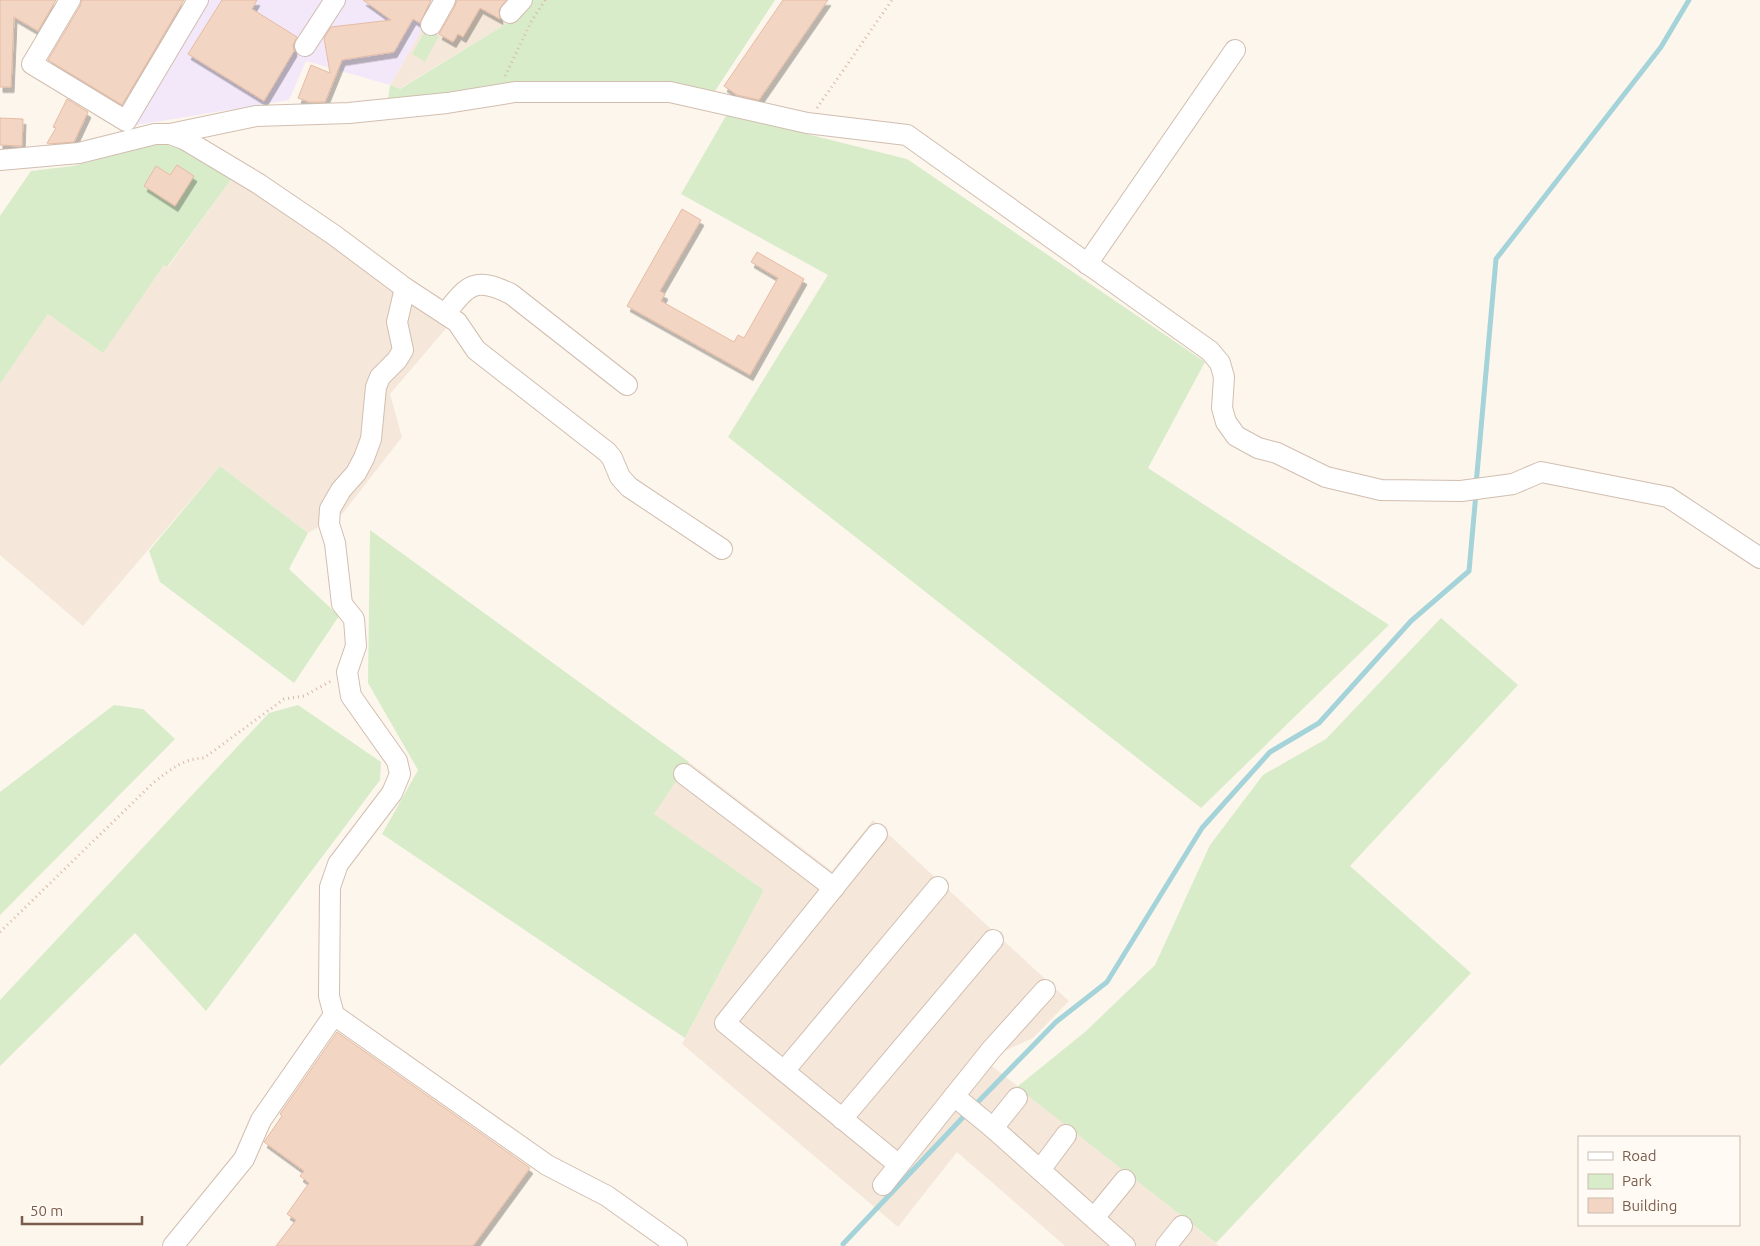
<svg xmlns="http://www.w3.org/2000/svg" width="1760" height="1246" viewBox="0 0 1760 1246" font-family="Ubuntu,sans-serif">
	<defs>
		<filter id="shadow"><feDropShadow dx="3" dy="5.5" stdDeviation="0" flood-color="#0004"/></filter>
	</defs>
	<rect width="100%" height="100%" fill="#fdf6ec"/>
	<g fill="#f5e8da">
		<polygon points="439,0 528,0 519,16 399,89 390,85"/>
		<polygon points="232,178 449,325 390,394 402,437 343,513 308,533 220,466 83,626 0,555 0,384 48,314 102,352 164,265 168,267"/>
		<polygon points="689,762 832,871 873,820 1069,1001 1033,1038 1002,1052 992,1066 1219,1246 1065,1246 957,1152 898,1227 682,1044 764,890 653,814"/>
	</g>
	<polygon fill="#f3e8fa" points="202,0 439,0 390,85 306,61 289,100 124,127"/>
	<g fill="#d8ecc9">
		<polygon points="528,0 775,0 711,97 508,88 388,99 390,85 400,89 519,16"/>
		<polygon points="426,29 439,36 425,62 412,54"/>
		<polygon points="727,114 907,159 1205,362 1148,468 1389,625 1201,808 728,437 828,275 681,194"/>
		<polygon points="167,141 232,178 167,267 164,265 103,353 48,314 0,384 0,216 31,171 73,166"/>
		<polygon points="220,466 308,533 289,569 339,616 294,683 160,582 149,551"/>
		<polygon points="370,530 689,762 654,814 764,890 685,1038 382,834 418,770 368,683"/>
		<polygon points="1441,618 1518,685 1350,866 1471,973 1216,1243 1017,1087 1085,1032 1155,965 1210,845 1263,775 1326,739"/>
		<polygon points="114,705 143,709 175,739 0,915 0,792"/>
		<polygon points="298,705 381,762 380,780 206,1011 135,933 0,1066 0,1000 269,713"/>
	</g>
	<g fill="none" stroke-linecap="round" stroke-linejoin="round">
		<g stroke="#a5d3da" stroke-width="5">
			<polyline points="1476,485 1496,259 1661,47 1689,0"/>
			<polyline points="974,1106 1056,1022 1107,982 1202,828 1270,752 1319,723 1411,621 1469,571 1476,493"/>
			<polyline points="843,1244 968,1112"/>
		</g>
	</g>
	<g fill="#f3d5c3" stroke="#e6bba3" filter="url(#shadow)">
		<polygon points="0,0 56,0 38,31 14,17 11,87 0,87"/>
		<polygon points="82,0 184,0 122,105 48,60 80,6"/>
		<polygon points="222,0 257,0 252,9 297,37 293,45 294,51 264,101 188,54"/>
		<polygon points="363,0 431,0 420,23 413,19 394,52 342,60 325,102 309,102 298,98 311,65 330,73 324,38 331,27 391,20"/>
		<polygon points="457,0 506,0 499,10 500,19 480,8 463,37 458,34 453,42 439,34 455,6"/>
		<polygon points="783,0 828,0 759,100 737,95 724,86"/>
		<polygon points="67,99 88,112 74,142 49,144 47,143 56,128 53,127"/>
		<polygon points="0,118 23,119 22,146 0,145"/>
		<polygon points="177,165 194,176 175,206 144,186 156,166 170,175"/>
		<polygon points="682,209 701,220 660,291 665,294 661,301 734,342 738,335 744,338 778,278 751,262 757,252 804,279 750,375 627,306"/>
		<polygon points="337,1032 530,1168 473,1246 276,1246 296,1220 287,1214 309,1183 300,1176 304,1171 264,1142 282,1116 280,1114"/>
	</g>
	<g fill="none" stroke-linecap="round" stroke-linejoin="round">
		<defs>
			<g id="minor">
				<polyline points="70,0 32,64 126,121 198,0"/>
				<polyline points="510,13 522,0"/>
				<polyline points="431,25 445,0"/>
				<polyline points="305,46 335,0"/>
				<polyline points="170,134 256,116 349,113 447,103 515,92 670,92 807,123 907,135 1210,351 1220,363 1224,377 1222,408 1226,422 1236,436 1258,448 1277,453 1326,477 1381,490 1461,491 1513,484 1541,472 1668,497 1760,558"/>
				<polyline points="0,160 79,153 155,134 170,134 184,139 259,184 334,235 405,288 397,322 403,350 397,360 380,377 376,387 371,439 364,458 356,473 341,490 330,509 329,524 335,543 342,604 354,619 356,646 347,672 351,696 397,761 400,774 392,793 338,864 330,887 329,996 334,1015 547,1165 607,1196 677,1246"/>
				<polyline points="1087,264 1235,50"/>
				<polyline points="405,288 457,322 476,350 607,452 612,458 620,477 629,487 722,549"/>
				<path d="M445 314C468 285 474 276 511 294L627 385"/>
				<polyline points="684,774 834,888"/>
				<polyline points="877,834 725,1023 899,1165"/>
				<polyline points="784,1071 938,887"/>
				<polyline points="954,1096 993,1128 1125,1246"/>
				<polyline points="842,1119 993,940"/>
				<polyline points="993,1128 1017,1098"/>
				<polyline points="1040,1170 1066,1135"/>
				<polyline points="883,1185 991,1050 1045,990"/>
				<polyline points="1094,1218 1125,1180"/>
				<polyline points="173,1246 244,1159 261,1120 334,1015"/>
				<polyline points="1166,1246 1182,1226"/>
			</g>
		</defs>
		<use href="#minor" stroke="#d1beb0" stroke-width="22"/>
		<g stroke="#d9b8a5" stroke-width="3" stroke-dasharray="1 4" stroke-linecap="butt">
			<polyline points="505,76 531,22 545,0"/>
			<polyline points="817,108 892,0"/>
			<path d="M0 932 154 782C172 769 182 759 204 758L284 699 304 696 331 681"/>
		</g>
		<use href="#minor" stroke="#fff" stroke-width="20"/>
	</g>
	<rect x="1578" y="1136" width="162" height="90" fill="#fffaf3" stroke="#cabbb1"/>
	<rect x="1588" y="1152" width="25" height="8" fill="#ffffff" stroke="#cabbb1"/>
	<text x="1622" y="1161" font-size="15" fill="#7a5c4d">Road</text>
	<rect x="1588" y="1174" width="25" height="15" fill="#d8ecc9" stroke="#cabbb1"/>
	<text x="1622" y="1186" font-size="15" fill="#7a5c4d">Park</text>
	<rect x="1588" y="1198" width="25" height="15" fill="#f3d5c3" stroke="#cabbb1"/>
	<text x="1622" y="1211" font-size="15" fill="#7a5c4d">Building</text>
	<path d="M22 1216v8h120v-8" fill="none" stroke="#7a5c4d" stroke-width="2.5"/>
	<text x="30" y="1216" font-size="15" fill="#7a5c4d" stroke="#fffaf3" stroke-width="4" paint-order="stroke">50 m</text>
</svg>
